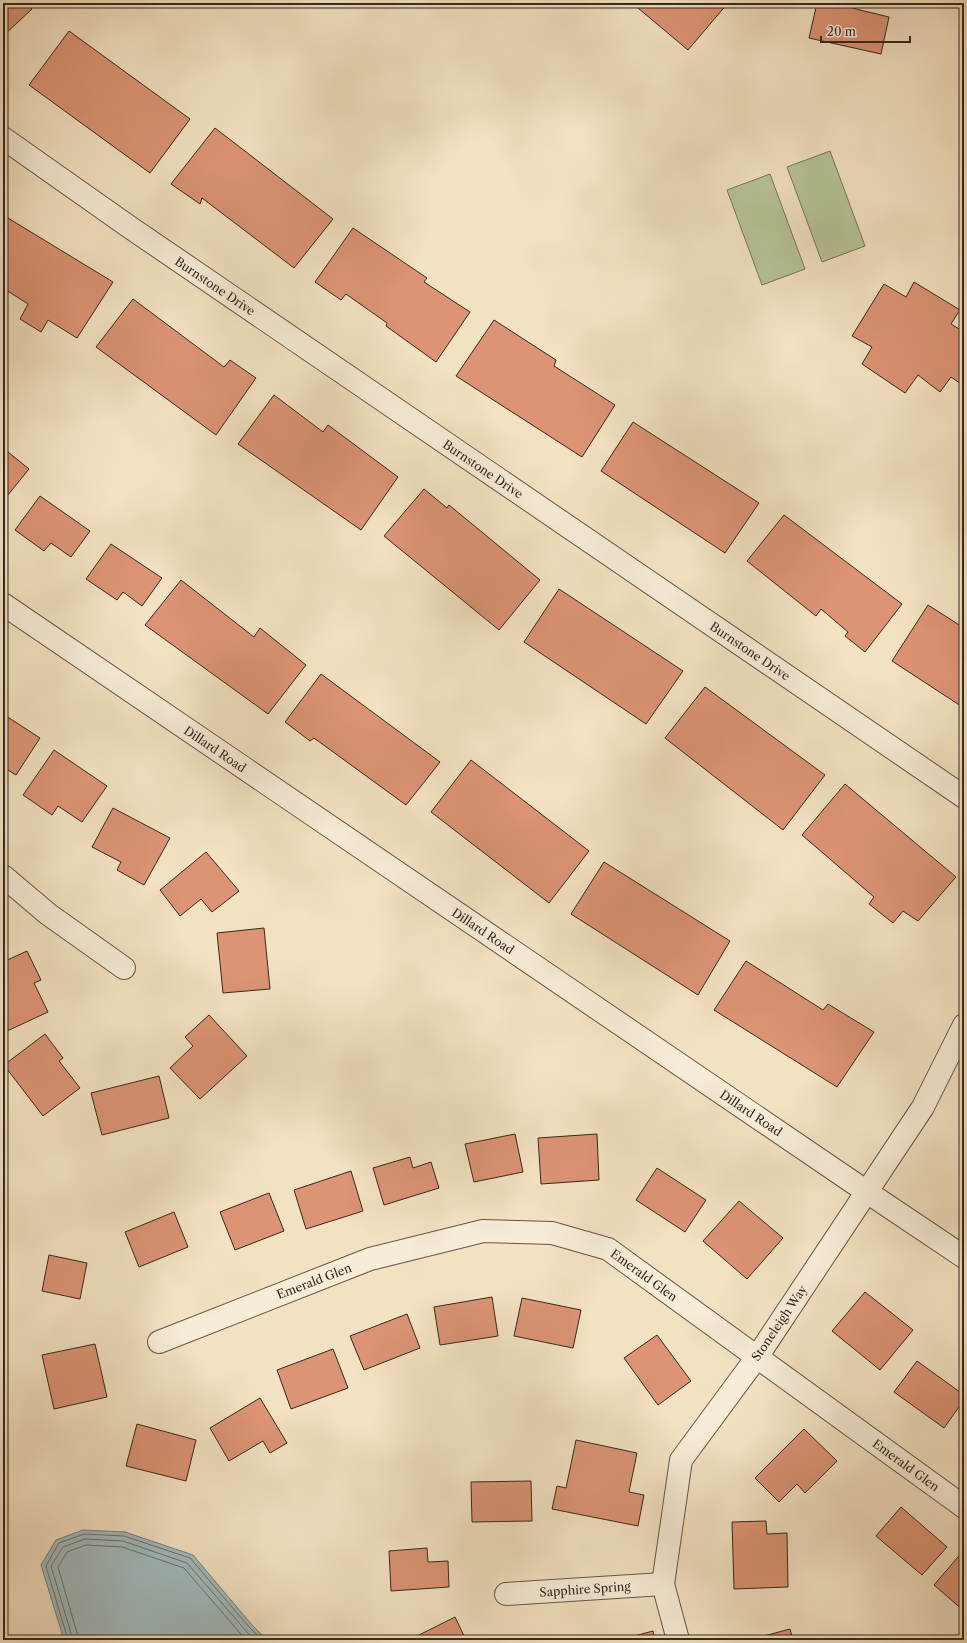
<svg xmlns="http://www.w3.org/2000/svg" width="967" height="1643" viewBox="0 0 967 1643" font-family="'Libre Caslon Text',serif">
	<rect width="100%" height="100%" fill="#f3e2c2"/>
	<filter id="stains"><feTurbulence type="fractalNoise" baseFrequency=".005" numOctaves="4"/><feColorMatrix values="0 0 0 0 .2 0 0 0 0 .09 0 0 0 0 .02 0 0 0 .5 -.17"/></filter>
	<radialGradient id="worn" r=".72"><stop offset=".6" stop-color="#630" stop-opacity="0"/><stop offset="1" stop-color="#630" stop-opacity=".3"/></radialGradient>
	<g fill="#b6c497" stroke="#76765c">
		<polygon points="830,151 865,246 822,262 787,167"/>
		<polygon points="770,174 805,269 762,285 727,190"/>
	</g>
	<polygon fill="#a1bbbe" stroke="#76807f" points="83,1530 125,1532 193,1555 252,1625 267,1640 64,1640 41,1565 56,1540"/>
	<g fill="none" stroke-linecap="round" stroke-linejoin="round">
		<g stroke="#6c716f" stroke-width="1">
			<polyline points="68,1640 46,1566 59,1543 84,1534 124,1536 190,1558 249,1627 262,1640"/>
			<polyline points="73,1640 51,1566 63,1547 85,1539 123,1541 187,1563 254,1640"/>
			<polyline points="79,1640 58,1567 67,1552 86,1545 122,1547 184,1568 246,1640"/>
		</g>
	</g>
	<g fill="#dc9475" stroke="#362720">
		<polygon points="3,3 27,3 32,9 3,36"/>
		<polygon points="632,3 728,3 688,50"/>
		<polygon points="817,3 854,3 852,8 889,17 881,54 809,38"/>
		<polygon points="69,31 190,119 150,173 29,85"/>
		<polygon points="215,128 333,219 294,268 202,198 200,204 171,184"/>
		<polygon points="3,215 113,282 77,338 48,320 41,332 20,319 28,304 3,288"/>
		<polygon points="353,228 427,278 424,282 470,312 436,362 386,326 387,323 346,294 341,300 315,282"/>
		<polygon points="914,282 960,310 951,324 964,332 964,386 951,377 940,392 918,375 905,393 862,364 872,347 852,336 884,284 906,297"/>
		<polygon points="133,299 224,367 230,360 256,378 216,435 96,347"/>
		<polygon points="494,320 556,360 554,366 615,405 582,457 456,376"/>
		<polygon points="274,395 323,432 328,425 398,477 361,530 238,444"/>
		<polygon points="633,422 759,503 725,553 601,471"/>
		<polygon points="3,448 29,469 3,501"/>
		<polygon points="424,489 447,508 449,505 540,580 499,630 384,536"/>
		<polygon points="40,496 90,531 71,557 51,543 44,551 15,530"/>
		<polygon points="784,515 902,604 865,652 845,636 848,632 821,609 816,616 747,561"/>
		<polygon points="111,544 162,578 142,606 123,592 117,600 86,579"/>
		<polygon points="181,580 254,637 260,628 306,665 268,714 145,625"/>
		<polygon points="559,589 683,671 646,724 524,642"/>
		<polygon points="928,605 964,628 964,708 892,661"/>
		<polygon points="321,674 440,762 406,805 314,738 310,741 285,722"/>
		<polygon points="705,687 825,775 783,830 665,738"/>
		<polygon points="3,714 40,738 16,775 3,767"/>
		<polygon points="54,750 107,786 82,822 58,806 52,815 23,795"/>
		<polygon points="471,760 589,851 549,903 431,812"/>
		<polygon points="845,784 956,877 918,921 903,911 893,923 869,904 874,897 802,835"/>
		<polygon points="113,808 170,838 144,885 117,870 121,862 92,847"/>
		<polygon points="206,852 239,891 212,912 201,899 180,916 160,890"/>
		<polygon points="604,862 730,941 698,995 571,914"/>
		<polygon points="264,928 270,989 223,993 217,933"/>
		<polygon points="27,951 41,980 34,983 48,1012 7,1031 3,1023 3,962"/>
		<polygon points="746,961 823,1010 828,1004 874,1032 837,1087 714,1010"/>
		<polygon points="209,1015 247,1056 200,1099 170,1068 193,1046 185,1037"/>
		<polygon points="45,1034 63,1058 59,1061 80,1088 43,1116 4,1065"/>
		<polygon points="159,1076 169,1118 102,1135 91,1093"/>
		<polygon points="515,1134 523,1172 474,1182 465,1144"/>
		<polygon points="597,1134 599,1180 541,1184 538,1138"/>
		<polygon points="410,1157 413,1168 431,1162 439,1188 384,1205 373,1168"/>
		<polygon points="657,1168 706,1200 685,1232 636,1200"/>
		<polygon points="351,1171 363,1211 306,1229 294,1190"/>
		<polygon points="269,1193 284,1231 235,1250 220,1212"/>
		<polygon points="739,1201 783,1238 747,1279 703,1241"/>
		<polygon points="174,1212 188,1247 139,1267 125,1232"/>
		<polygon points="49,1255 87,1263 80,1299 42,1291"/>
		<polygon points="865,1292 913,1330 880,1370 832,1331"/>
		<polygon points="492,1297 498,1336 440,1345 434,1307"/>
		<polygon points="522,1298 581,1310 573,1348 514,1336"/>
		<polygon points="407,1314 420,1348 364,1370 350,1336"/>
		<polygon points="657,1335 691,1381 658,1405 624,1358"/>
		<polygon points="95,1344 107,1397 54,1409 42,1355"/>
		<polygon points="333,1349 348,1388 291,1409 277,1370"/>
		<polygon points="917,1361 964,1395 964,1400 944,1428 894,1392"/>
		<polygon points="260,1398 287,1443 270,1453 263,1441 229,1461 210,1428"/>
		<polygon points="137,1424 196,1440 186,1481 126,1466"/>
		<polygon points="804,1429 837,1461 805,1493 797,1484 779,1502 755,1478"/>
		<polygon points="576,1440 637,1453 629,1492 644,1495 638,1526 552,1509 557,1486 566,1488"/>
		<polygon points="531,1481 532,1521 472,1522 471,1482"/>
		<polygon points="901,1507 947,1547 922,1575 876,1536"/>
		<polygon points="766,1521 767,1534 787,1533 788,1587 734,1589 732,1522"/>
		<polygon points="427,1548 428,1562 448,1561 449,1587 391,1591 389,1551"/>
		<polygon points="964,1550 964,1611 934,1585"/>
		<polygon points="455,1617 466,1640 417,1640 415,1637"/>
		<polygon points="790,1629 793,1640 749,1640"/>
		<polygon points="653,1631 655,1640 619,1640"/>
	</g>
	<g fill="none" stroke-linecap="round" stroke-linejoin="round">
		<defs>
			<g id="minor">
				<polyline points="3,138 128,226 964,797"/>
				<polyline points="3,604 867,1192 964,1257"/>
				<polyline points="3,876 48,914 124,968"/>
				<polyline points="159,1342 370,1259 483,1231 552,1233 608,1249 964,1507"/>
				<polyline points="506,1594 663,1584"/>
				<polyline points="678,1640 663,1584 681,1460 757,1357 923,1107 964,1025"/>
			</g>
		</defs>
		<use href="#minor" stroke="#655648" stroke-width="24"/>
		<use href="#minor" stroke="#f7ecd7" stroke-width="22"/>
	</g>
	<g text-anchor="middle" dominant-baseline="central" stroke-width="3.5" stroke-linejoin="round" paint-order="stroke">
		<g font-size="12" fill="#362720" stroke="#f7ecd7">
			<text transform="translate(215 286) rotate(34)">Burnstone Drive</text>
			<text transform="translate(483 469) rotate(34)">Burnstone Drive</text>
			<text transform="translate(750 651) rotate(34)">Burnstone Drive</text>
			<text transform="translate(215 749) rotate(34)">Dillard Road</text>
			<text transform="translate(483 931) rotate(34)">Dillard Road</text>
			<text transform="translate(751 1113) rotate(34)">Dillard Road</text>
			<text transform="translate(644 1275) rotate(36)">Emerald Glen</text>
			<text transform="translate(314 1281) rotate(-21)">Emerald Glen</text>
			<text transform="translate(779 1323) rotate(-56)">Stoneleigh Way</text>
			<text transform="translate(906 1465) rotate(36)">Emerald Glen</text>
			<text transform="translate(585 1589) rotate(-4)">Sapphire Spring</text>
		</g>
	</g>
	<rect width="967" height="1643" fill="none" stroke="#f3e2c2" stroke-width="16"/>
	<rect x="4" y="4" width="959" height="1635" fill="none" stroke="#362720" stroke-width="2"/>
	<rect x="8" y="8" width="951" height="1627" fill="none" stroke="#362720"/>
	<path d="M821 36v6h89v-6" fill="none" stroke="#362720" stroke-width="2"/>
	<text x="827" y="36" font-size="12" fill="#362720" stroke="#f7ecd7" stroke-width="3" paint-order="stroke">20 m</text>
	<rect width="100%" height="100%" filter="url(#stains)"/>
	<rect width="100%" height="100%" fill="url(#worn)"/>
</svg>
